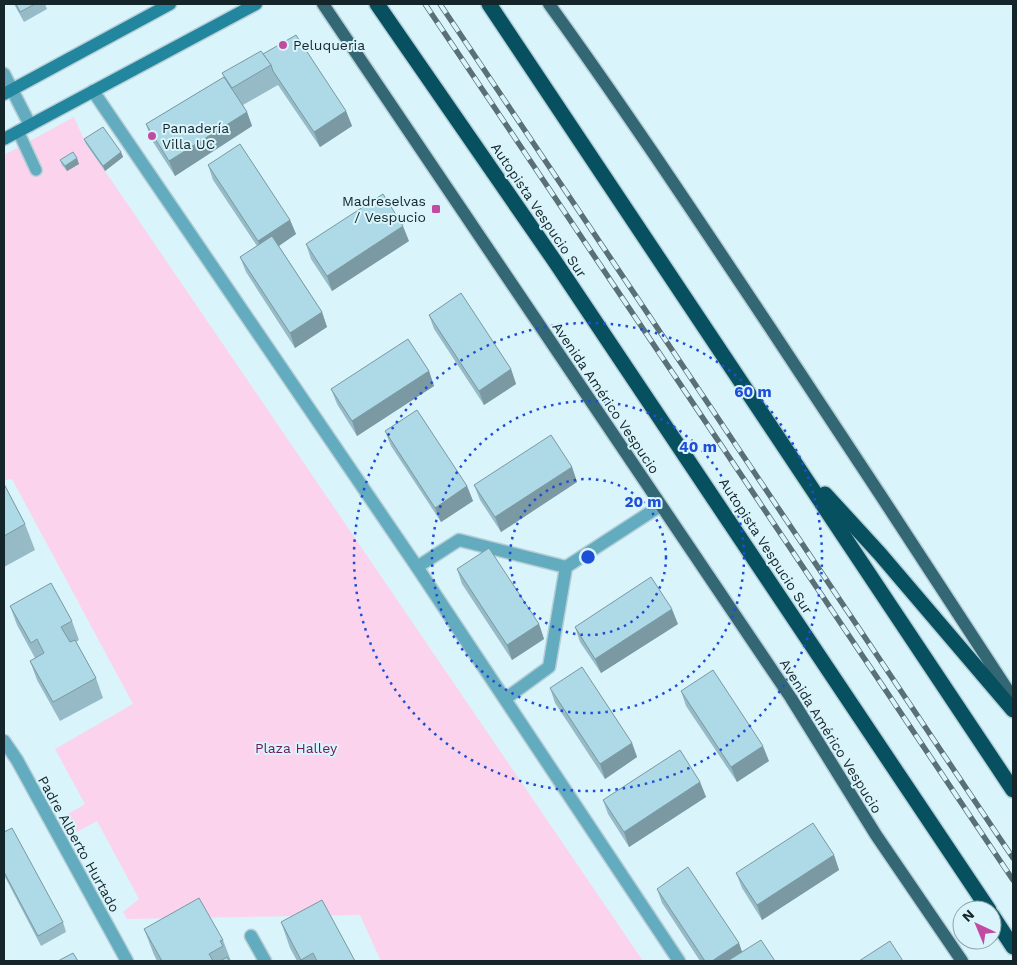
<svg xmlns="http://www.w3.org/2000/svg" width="1017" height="965" viewBox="0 0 1017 965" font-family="'Work Sans',sans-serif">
	<rect width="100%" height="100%" fill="#daf4fc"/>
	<polygon fill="#fbd3ec" points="74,117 86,144 105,171 643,961 381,961 360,915 127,919 123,912 139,899 97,821 77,832 68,814 85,804 55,749 133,704 12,479 4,480 4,155"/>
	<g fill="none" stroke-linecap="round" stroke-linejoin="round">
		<defs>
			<polyline id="lane" points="18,131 36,170"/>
			<g id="street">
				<polyline points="4,74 30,125"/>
				<polyline points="93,91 417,567 679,961"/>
				<polyline points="417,567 459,540 566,567 660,506"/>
				<polyline points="505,699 549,667 566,567"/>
				<polyline points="4,741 17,760 127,961"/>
				<polyline points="251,936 265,961"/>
			</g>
			<g id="secondary">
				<polyline points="4,94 170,4"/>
				<polyline points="4,139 256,4"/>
			</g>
			<g id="primary">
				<polyline points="323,4 791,698 876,835 962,961"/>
				<path d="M549 4C625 109 697 218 769 326 851 450 932 573 1013 698"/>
			</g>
			<g id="highway">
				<polyline points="377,4 554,260 989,910"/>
				<polyline points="489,4 1013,790"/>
				<polyline points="825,494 880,554 1013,710"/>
				<polyline points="992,915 1013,947"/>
			</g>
		</defs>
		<use href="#lane" stroke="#b6cfd6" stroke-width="14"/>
		<use href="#street" stroke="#b6cfd6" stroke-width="15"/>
		<use href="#secondary" stroke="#b6cfd6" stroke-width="15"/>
		<use href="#primary" stroke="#b6cfd6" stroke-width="15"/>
		<use href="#highway" stroke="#b6cfd6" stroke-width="18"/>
		<use href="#lane" stroke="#63acc0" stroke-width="11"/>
		<use href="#street" stroke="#63acc0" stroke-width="12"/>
		<use href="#secondary" stroke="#22869e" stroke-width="12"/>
		<use href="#primary" stroke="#346774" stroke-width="12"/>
		<use href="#highway" stroke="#075060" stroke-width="15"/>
		<defs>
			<g id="rail">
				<polyline points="425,4 1013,880"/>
				<polyline points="440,4 1013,858"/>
			</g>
		</defs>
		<use href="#rail" stroke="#5b7075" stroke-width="5.5"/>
		<use href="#rail" stroke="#daf4fc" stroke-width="4" stroke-dasharray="11" stroke-linecap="butt"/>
	</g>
	<g fill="#96bbc7">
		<polygon points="14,4 45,4 47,9 24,22"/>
		<polygon points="263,54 346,111 352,126 320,147 278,85 243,105 247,112 252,126 175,176 151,139 146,124 224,77 222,73"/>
		<polygon points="84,139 121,152 123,157 105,171 86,144"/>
		<polygon points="60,160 79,164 67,171 62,165"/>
		<polygon points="208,165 290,220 296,234 279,246 322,312 327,327 295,348 246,272 240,257 257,246 213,180"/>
		<polygon points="409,241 332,291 311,259 306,244"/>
		<polygon points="429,315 511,369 516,384 484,405 434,329"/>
		<polygon points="429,371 434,386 357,436 337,404 331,389"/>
		<polygon points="385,431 467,486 473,501 441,522 391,446"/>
		<polygon points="572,467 577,482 501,532 480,500 474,485"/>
		<polygon points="4,484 25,524 35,550 4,567"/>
		<polygon points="457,569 539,624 544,639 512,660 462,584"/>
		<polygon points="10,606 72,621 79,640 76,642 96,678 103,698 60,721 37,680 30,661 35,658 17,625"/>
		<polygon points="678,624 601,673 580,642 575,627"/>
		<polygon points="550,688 632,743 637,757 605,779 555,703"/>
		<polygon points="681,691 769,761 737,782 686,706"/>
		<polygon points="700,782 706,797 629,847 608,814 603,800"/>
		<polygon points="4,832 63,922 66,932 41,946 4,875"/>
		<polygon points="834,855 839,870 762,920 742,888 736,873"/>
		<polygon points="657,889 739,943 742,952 775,961 700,961 662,903"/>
		<polygon points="281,922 355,961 297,961 290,948"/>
		<polygon points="144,929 223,940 231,961 157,961 154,955"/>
	</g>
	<g fill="#7a99a2">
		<polygon points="346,111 352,126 320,147 314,132"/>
		<polygon points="247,112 252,126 175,176 169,161"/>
		<polygon points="121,152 123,157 105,171 103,166"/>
		<polygon points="77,158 79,164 67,171 65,166"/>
		<polygon points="290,220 296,234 264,256 258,241"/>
		<polygon points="403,226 409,241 332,291 327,276"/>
		<polygon points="322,312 327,327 295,348 290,333"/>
		<polygon points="511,369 516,384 484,405 479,391"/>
		<polygon points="429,371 434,386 357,436 352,421"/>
		<polygon points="572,467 577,482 501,532 495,517"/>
		<polygon points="467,486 473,501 441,522 435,508"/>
		<polygon points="672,609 678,624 601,673 595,659"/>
		<polygon points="539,624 544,639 512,660 507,645"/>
		<polygon points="632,743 637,757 605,779 600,764"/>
		<polygon points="763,746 769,761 737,782 731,767"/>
		<polygon points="700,782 706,797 629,847 624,832"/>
		<polygon points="834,855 839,870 762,920 757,905"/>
		<polygon points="739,943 744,958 729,961 712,961"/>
	</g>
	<g fill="#aedae7" stroke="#7a99a2">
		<polygon points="16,4 35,4 20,12"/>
		<polygon points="296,35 346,111 314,132 273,71 271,65 263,54"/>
		<polygon points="261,51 271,65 232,88 222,73"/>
		<polygon points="224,77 247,112 169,161 146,124"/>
		<polygon points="103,127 121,152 103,166 84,139"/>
		<polygon points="240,144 290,220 258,241 208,165"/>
		<polygon points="73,152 77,158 65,166 60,160"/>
		<polygon points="383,194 403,226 327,276 306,244"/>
		<polygon points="272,236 322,312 290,333 240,257"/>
		<polygon points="461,293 511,369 479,391 429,315"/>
		<polygon points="408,339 429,371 352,421 331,389"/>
		<polygon points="417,410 467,486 435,508 385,431"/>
		<polygon points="551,435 572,467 495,517 474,485"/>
		<polygon points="4,484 25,524 4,536"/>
		<polygon points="489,548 539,624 507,645 457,569"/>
		<polygon points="651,577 672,609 595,659 575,627"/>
		<polygon points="51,583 72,621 61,627 70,642 75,640 96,678 53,702 30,661 44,653 37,639 31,643 10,606"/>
		<polygon points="582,667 632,743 600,764 550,688"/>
		<polygon points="713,670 763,746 731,767 681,691"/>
		<polygon points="680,750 700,782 624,832 603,800"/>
		<polygon points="813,823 834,855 757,905 736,873"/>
		<polygon points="12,828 63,922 38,936 4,872 4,832"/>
		<polygon points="688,867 739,943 712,961 705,961 657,889"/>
		<polygon points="199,898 223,940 220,941 223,946 209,954 213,961 162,961 144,929"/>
		<polygon points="322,900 355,961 317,961 313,953 301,960 281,922"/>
		<polygon points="761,940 775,961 730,961 729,960"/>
		<polygon points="890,941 903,961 859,961"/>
		<polygon points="73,953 78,961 58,961"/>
		<polygon points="227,957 229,961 220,961"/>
	</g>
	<g fill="none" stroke="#1d4ed8" stroke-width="2.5" stroke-dasharray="2.5 5">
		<circle cx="588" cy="557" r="78"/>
		<circle cx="588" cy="557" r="156"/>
		<circle cx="588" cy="557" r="234"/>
	</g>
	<g fill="#c24ba1" stroke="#daf4fc" stroke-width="2">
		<circle cx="283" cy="45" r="5"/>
		<circle cx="152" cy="136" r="5"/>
		<rect x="431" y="204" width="10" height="10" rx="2.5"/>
	</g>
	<g text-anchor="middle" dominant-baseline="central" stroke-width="4" stroke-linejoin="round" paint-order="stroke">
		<g font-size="14" fill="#14262a" stroke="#daf4fc" text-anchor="start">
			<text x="293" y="45">Peluqueria</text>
			<text x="162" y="128">Panadería<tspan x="162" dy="16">Villa UC</tspan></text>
			<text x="426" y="201" text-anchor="end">Madreselvas<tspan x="426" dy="16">/ Vespucio</tspan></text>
		</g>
		<g font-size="14" fill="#14262a" stroke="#daf4fc">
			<text transform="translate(539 210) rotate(56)">Autopista Vespucio Sur</text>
			<text transform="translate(606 398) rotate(56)">Avenida Américo Vespucio</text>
			<text transform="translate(766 546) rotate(57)">Autopista Vespucio Sur</text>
			<text transform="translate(831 736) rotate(58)">Avenida Américo Vespucio</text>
			<text transform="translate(79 844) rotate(61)">Padre Alberto Hurtado</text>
		</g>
		<g font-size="14" fill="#71185b" stroke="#daf4fc">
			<text x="296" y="748">Plaza Halley</text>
		</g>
	</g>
	<circle cx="588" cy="557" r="8" fill="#1d4ed8" stroke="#daf4fc" stroke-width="2.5"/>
	<g font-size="15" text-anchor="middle" font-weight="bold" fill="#1d4ed8" stroke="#daf4fc" stroke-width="4" stroke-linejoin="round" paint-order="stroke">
		<text x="753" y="397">60 m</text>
		<text x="698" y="452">40 m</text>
		<text x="643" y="507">20 m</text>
	</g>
	<rect width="1017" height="965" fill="none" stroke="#14262a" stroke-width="10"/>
	<g transform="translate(977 925) rotate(316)"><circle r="24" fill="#daf4fc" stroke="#8ba2a8"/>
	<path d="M0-4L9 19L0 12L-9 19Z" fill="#c24ba1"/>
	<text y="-8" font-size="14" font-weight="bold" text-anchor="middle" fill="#14262a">N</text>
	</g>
</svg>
